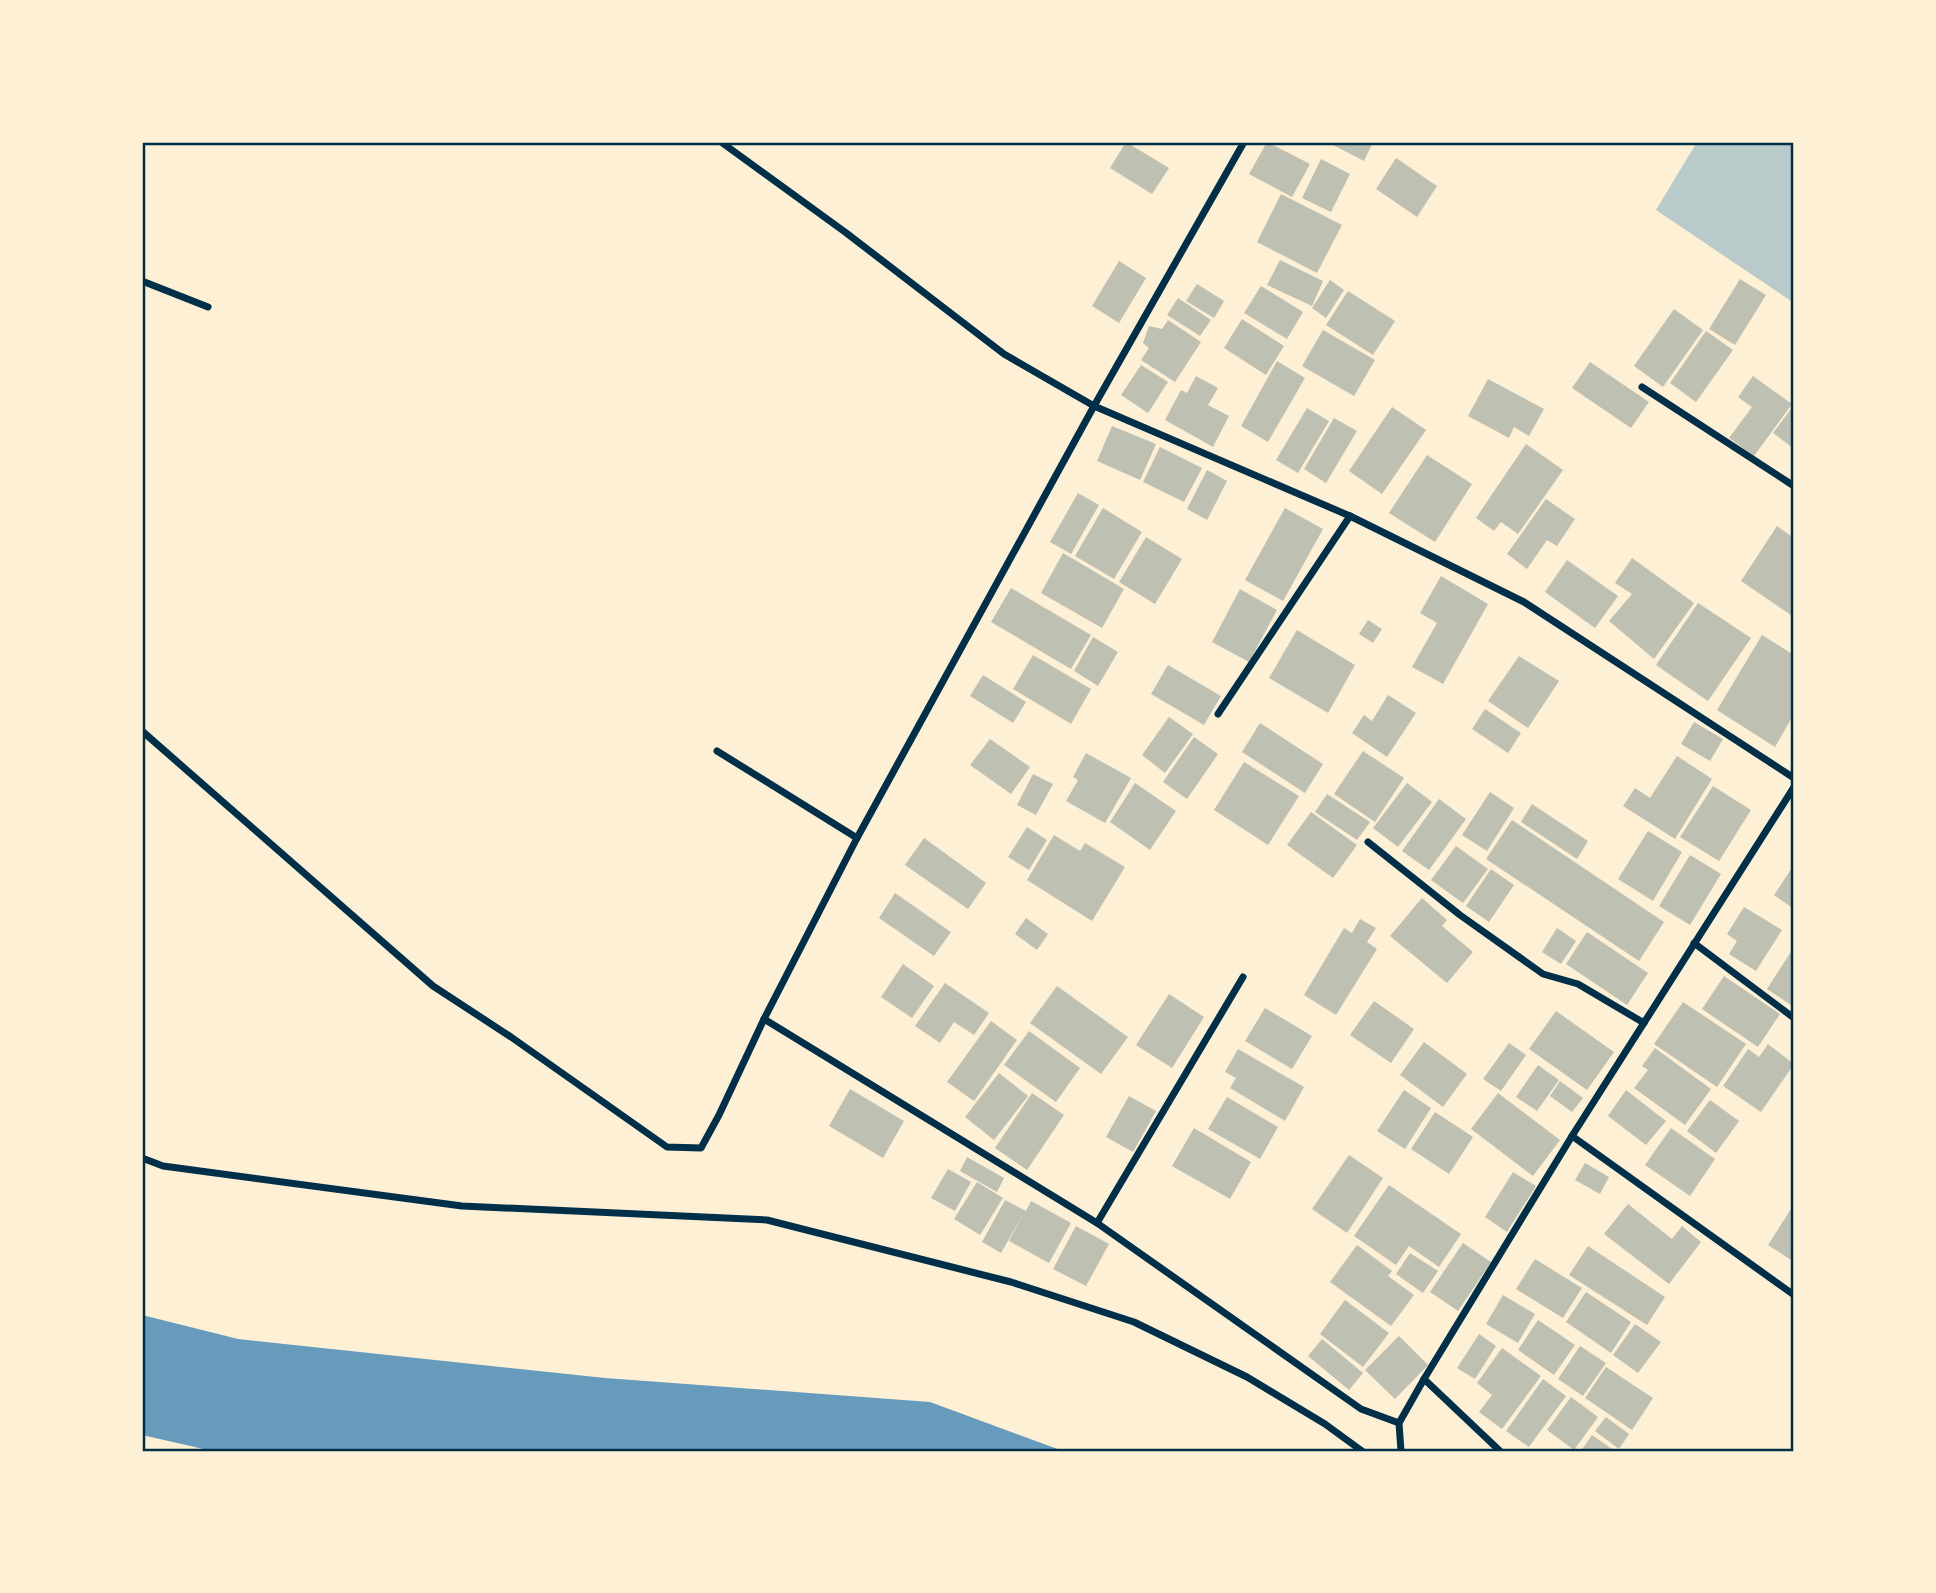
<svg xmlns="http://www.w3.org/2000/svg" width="1936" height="1593" viewBox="0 0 1936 1593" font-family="Inter,sans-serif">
	<rect width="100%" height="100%" fill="#fdf0d5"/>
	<polygon fill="#b9caca" points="1697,142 1794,142 1794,303 1656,210"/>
	<polygon fill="#669bbc" points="142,1315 238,1339 605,1378 930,1402 1063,1451 208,1450 142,1435"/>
	<g fill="#bec0b2">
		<polygon points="1126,142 1169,168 1152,194 1110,168"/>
		<polygon points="1267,142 1310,164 1292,197 1249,174"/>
		<polygon points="1335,142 1373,142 1364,161 1333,145"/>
		<polygon points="1396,158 1437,186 1417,217 1376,189"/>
		<polygon points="1321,159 1350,174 1331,212 1302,198"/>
		<polygon points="1281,194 1342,225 1317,273 1257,242"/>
		<polygon points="1280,260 1323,281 1312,306 1267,285"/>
		<polygon points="1119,261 1146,278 1119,323 1092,306"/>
		<polygon points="1740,279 1766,295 1735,345 1709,329"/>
		<polygon points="1330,280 1344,290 1326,318 1312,308"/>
		<polygon points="1197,284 1224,301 1214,318 1186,301"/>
		<polygon points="1261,286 1303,312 1287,339 1244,313"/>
		<polygon points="1348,291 1395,321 1373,355 1326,325"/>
		<polygon points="1178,298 1211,320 1200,336 1167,315"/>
		<polygon points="1674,309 1703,330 1663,387 1634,366"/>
		<polygon points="1242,319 1284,346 1266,375 1224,348"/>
		<polygon points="1168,320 1201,342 1175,382 1141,360 1149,348 1143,343 1149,326 1162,329"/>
		<polygon points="1323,330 1375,360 1354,396 1302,366"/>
		<polygon points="1706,331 1733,350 1696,402 1670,383"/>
		<polygon points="1277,361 1305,378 1268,442 1241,426"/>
		<polygon points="1590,362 1649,402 1631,428 1572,388"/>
		<polygon points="1141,365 1168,382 1148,413 1121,395"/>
		<polygon points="1196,376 1218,388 1208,405 1229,416 1213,447 1165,420 1181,390 1187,393"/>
		<polygon points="1753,376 1792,404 1754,456 1729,438 1752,407 1738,397"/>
		<polygon points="1488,379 1544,409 1529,436 1514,427 1509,438 1468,416"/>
		<polygon points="1794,405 1794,446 1793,448 1773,433"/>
		<polygon points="1392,407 1426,430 1382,494 1349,471"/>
		<polygon points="1307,408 1329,421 1298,473 1276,460"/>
		<polygon points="1334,418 1357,431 1326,483 1304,469"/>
		<polygon points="1112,426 1156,444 1140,480 1097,461"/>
		<polygon points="1526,444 1563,470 1518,534 1501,522 1494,531 1476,518"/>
		<polygon points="1160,447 1202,468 1184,502 1143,482"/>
		<polygon points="1427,455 1472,484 1435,542 1389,513"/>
		<polygon points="1207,470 1227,481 1207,520 1187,509"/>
		<polygon points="1078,493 1099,505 1071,554 1050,542"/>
		<polygon points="1546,499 1575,519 1557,546 1547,540 1527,569 1507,554"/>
		<polygon points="1103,508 1142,532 1114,579 1075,556"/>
		<polygon points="1285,508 1323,529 1283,601 1245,580"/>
		<polygon points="1777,526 1794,538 1794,617 1741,581"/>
		<polygon points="1146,537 1182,559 1155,604 1119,582"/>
		<polygon points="1063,553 1124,589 1102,628 1041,593"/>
		<polygon points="1632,558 1694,603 1654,659 1609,621 1632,594 1615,583"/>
		<polygon points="1567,560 1618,596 1595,628 1545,592"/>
		<polygon points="1441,576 1488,604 1443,684 1412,667 1437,623 1420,613"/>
		<polygon points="1011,588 1091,635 1071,669 991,622"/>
		<polygon points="1240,589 1277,610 1249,662 1212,642"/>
		<polygon points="1698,603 1751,638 1708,701 1656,665"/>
		<polygon points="1368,620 1382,629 1373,643 1359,634"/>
		<polygon points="1297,630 1355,665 1328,713 1269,678"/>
		<polygon points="1762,635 1794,655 1794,714 1775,747 1717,710"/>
		<polygon points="1093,637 1118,652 1098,686 1074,671"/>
		<polygon points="1033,655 1091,689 1071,724 1013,689"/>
		<polygon points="1519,656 1559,681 1528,728 1488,701"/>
		<polygon points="1168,665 1221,696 1204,725 1151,694"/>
		<polygon points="983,675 1026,702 1013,723 970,696"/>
		<polygon points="1388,695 1416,713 1387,757 1352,733 1364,715 1372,721"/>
		<polygon points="1485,709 1521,733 1508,753 1472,729"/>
		<polygon points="1169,717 1193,734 1165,773 1142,755"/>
		<polygon points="1694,722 1723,739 1710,761 1681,744"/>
		<polygon points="1260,723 1323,764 1305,793 1242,752"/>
		<polygon points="1194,737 1218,754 1187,799 1163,782"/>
		<polygon points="990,739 1030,767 1011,794 970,765"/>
		<polygon points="1363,751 1404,778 1375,822 1334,794"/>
		<polygon points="1086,753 1131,778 1105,823 1066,801 1078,780 1073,777"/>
		<polygon points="1677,756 1712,779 1675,839 1623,806 1635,788 1650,798"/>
		<polygon points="1244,762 1299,796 1268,845 1214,810"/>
		<polygon points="1033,774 1053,784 1036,815 1017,805"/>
		<polygon points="1135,783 1176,811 1150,850 1110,822"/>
		<polygon points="1407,783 1432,802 1398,847 1373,828"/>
		<polygon points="1713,786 1751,810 1719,861 1680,837"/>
		<polygon points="1490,792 1514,808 1487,851 1462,835"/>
		<polygon points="1327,794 1370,822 1357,840 1315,812"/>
		<polygon points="1439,799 1466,819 1429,870 1402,851"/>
		<polygon points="1532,804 1588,841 1577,859 1521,822"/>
		<polygon points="1311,812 1357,845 1333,878 1287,845"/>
		<polygon points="1512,820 1664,922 1639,961 1486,859"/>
		<polygon points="1027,827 1047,840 1029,870 1008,857"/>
		<polygon points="1648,831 1682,852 1653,901 1618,879"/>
		<polygon points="1054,835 1080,851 1085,843 1125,867 1092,921 1027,880"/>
		<polygon points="924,838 986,883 968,909 905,865"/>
		<polygon points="1456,846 1488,869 1463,903 1431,880"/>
		<polygon points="1690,855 1721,874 1690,925 1659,906"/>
		<polygon points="1794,865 1794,909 1774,895"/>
		<polygon points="1491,869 1514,885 1489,922 1466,906"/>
		<polygon points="895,893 951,932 934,956 879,918"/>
		<polygon points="1422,898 1447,920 1442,926 1473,952 1447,983 1390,936"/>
		<polygon points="1744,907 1782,930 1756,971 1729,954 1737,941 1727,934"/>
		<polygon points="1026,918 1048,934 1037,950 1015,934"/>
		<polygon points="1360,919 1376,928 1367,942 1377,949 1336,1015 1304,995 1344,928 1352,933"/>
		<polygon points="1557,928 1576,941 1561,964 1542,952"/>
		<polygon points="1587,932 1648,973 1627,1005 1566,964"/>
		<polygon points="1794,947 1794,1007 1767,989"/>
		<polygon points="903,964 934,986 912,1018 881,997"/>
		<polygon points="1724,976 1780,1014 1758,1047 1702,1009"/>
		<polygon points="945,983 989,1013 974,1035 954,1022 940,1043 915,1026"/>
		<polygon points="1057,986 1128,1037 1101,1074 1030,1023"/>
		<polygon points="1169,994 1204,1017 1172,1068 1136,1045"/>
		<polygon points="1374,1001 1414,1029 1391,1063 1350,1035"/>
		<polygon points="1683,1002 1746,1044 1717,1087 1654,1044"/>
		<polygon points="1265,1008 1312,1036 1292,1069 1245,1041"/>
		<polygon points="1556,1011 1614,1052 1587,1090 1529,1049"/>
		<polygon points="991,1021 1017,1040 974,1101 947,1082"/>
		<polygon points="1029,1031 1080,1068 1056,1102 1004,1065"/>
		<polygon points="1424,1042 1467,1074 1443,1107 1400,1075"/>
		<polygon points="1509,1043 1526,1055 1501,1091 1483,1079"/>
		<polygon points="1768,1044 1794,1064 1761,1112 1723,1086 1748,1049 1759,1057"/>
		<polygon points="1655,1048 1711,1089 1685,1125 1634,1088 1648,1070 1642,1066"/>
		<polygon points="1238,1049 1304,1087 1285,1121 1230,1088 1236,1078 1225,1072"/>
		<polygon points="1538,1065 1559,1080 1537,1111 1516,1097"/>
		<polygon points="999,1073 1028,1096 994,1140 965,1117"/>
		<polygon points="1560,1081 1583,1098 1572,1112 1550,1096"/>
		<polygon points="850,1089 904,1121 883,1158 829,1126"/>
		<polygon points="1404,1090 1431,1108 1405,1149 1377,1131"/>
		<polygon points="1626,1090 1666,1121 1646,1145 1608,1116"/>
		<polygon points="1032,1093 1064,1115 1027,1170 995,1148"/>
		<polygon points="1498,1093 1560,1140 1533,1176 1471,1129"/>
		<polygon points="1129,1096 1156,1111 1133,1152 1106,1137"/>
		<polygon points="1227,1097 1278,1127 1260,1159 1208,1129"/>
		<polygon points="1710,1100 1739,1121 1716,1153 1687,1131"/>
		<polygon points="1435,1112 1473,1137 1449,1174 1411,1149"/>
		<polygon points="1194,1128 1251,1162 1230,1199 1172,1166"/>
		<polygon points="1671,1128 1715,1159 1690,1196 1645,1165"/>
		<polygon points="1349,1155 1383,1178 1347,1233 1312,1209"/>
		<polygon points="967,1157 1004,1178 997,1192 960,1171"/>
		<polygon points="1585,1163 1609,1177 1600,1194 1575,1180"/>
		<polygon points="948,1169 971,1182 955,1211 931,1198"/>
		<polygon points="1513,1172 1536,1186 1507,1232 1485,1217"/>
		<polygon points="977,1182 1003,1198 980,1235 954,1219"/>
		<polygon points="1389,1185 1461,1234 1439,1267 1409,1246 1396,1265 1354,1236"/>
		<polygon points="1005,1200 1026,1211 1031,1201 1071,1223 1049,1263 1009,1241 1024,1213 1001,1253 982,1242"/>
		<polygon points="1628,1204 1672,1239 1682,1226 1701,1242 1669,1284 1604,1234"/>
		<polygon points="1791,1209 1794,1211 1794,1262 1768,1245"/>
		<polygon points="1076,1226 1109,1244 1086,1286 1053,1269"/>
		<polygon points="1463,1243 1491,1262 1458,1311 1430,1292"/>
		<polygon points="1357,1245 1392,1271 1388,1276 1414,1295 1391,1326 1330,1282"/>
		<polygon points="1588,1246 1665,1297 1647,1325 1569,1275"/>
		<polygon points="1410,1253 1438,1271 1423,1293 1396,1274"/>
		<polygon points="1535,1259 1582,1288 1563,1318 1516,1289"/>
		<polygon points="1586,1292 1631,1322 1611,1353 1566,1322"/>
		<polygon points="1503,1295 1535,1314 1518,1343 1486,1324"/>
		<polygon points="1345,1300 1389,1333 1363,1367 1320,1334"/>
		<polygon points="1538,1320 1575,1345 1554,1375 1518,1350"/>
		<polygon points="1635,1324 1661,1342 1638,1373 1613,1355"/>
		<polygon points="1479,1334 1496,1346 1475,1379 1457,1368"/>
		<polygon points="1399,1336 1428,1365 1395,1399 1365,1370"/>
		<polygon points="1322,1339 1363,1373 1349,1390 1308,1356"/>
		<polygon points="1580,1346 1606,1363 1583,1396 1558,1379"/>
		<polygon points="1502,1348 1541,1376 1502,1429 1479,1412 1492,1395 1477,1383"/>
		<polygon points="1606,1367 1653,1398 1632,1430 1585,1398"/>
		<polygon points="1543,1379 1566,1396 1529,1447 1506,1431"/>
		<polygon points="1571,1397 1598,1417 1574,1450 1547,1430"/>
		<polygon points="1606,1417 1629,1434 1619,1449 1595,1431"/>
		<polygon points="1592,1435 1615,1451 1581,1451"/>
	</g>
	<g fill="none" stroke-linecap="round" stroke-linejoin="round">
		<g stroke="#003049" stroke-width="7">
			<polyline points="721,142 845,232 1004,354 1094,406 1350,516 1524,602 1794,778"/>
			<polyline points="142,281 208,307"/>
			<polyline points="1642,387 1794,486"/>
			<polyline points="1218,714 1350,516"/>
			<polyline points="142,731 433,986 511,1037 667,1147 701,1148 719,1115 764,1019 857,838 1094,406 1244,142"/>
			<polyline points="717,751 857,838"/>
			<polyline points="1368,842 1460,915 1543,974 1578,984 1644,1023"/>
			<polyline points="1694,943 1794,1018"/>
			<polyline points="764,1019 1097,1223 1361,1409 1399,1423"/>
			<polyline points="1572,1136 1794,1295"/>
			<polyline points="142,1158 163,1166 462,1206 767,1220 1011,1282 1134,1322 1247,1377 1325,1424 1362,1451"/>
			<polyline points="1097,1223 1243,977"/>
			<polyline points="1424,1379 1500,1451"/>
			<polyline points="1401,1451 1399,1423 1424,1379 1572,1136 1794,787"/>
		</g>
	</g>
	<rect width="1936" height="1593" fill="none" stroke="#fdf0d5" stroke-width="287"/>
	<rect x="144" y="144" width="1648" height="1306" fill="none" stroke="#003049" stroke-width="2.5"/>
</svg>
